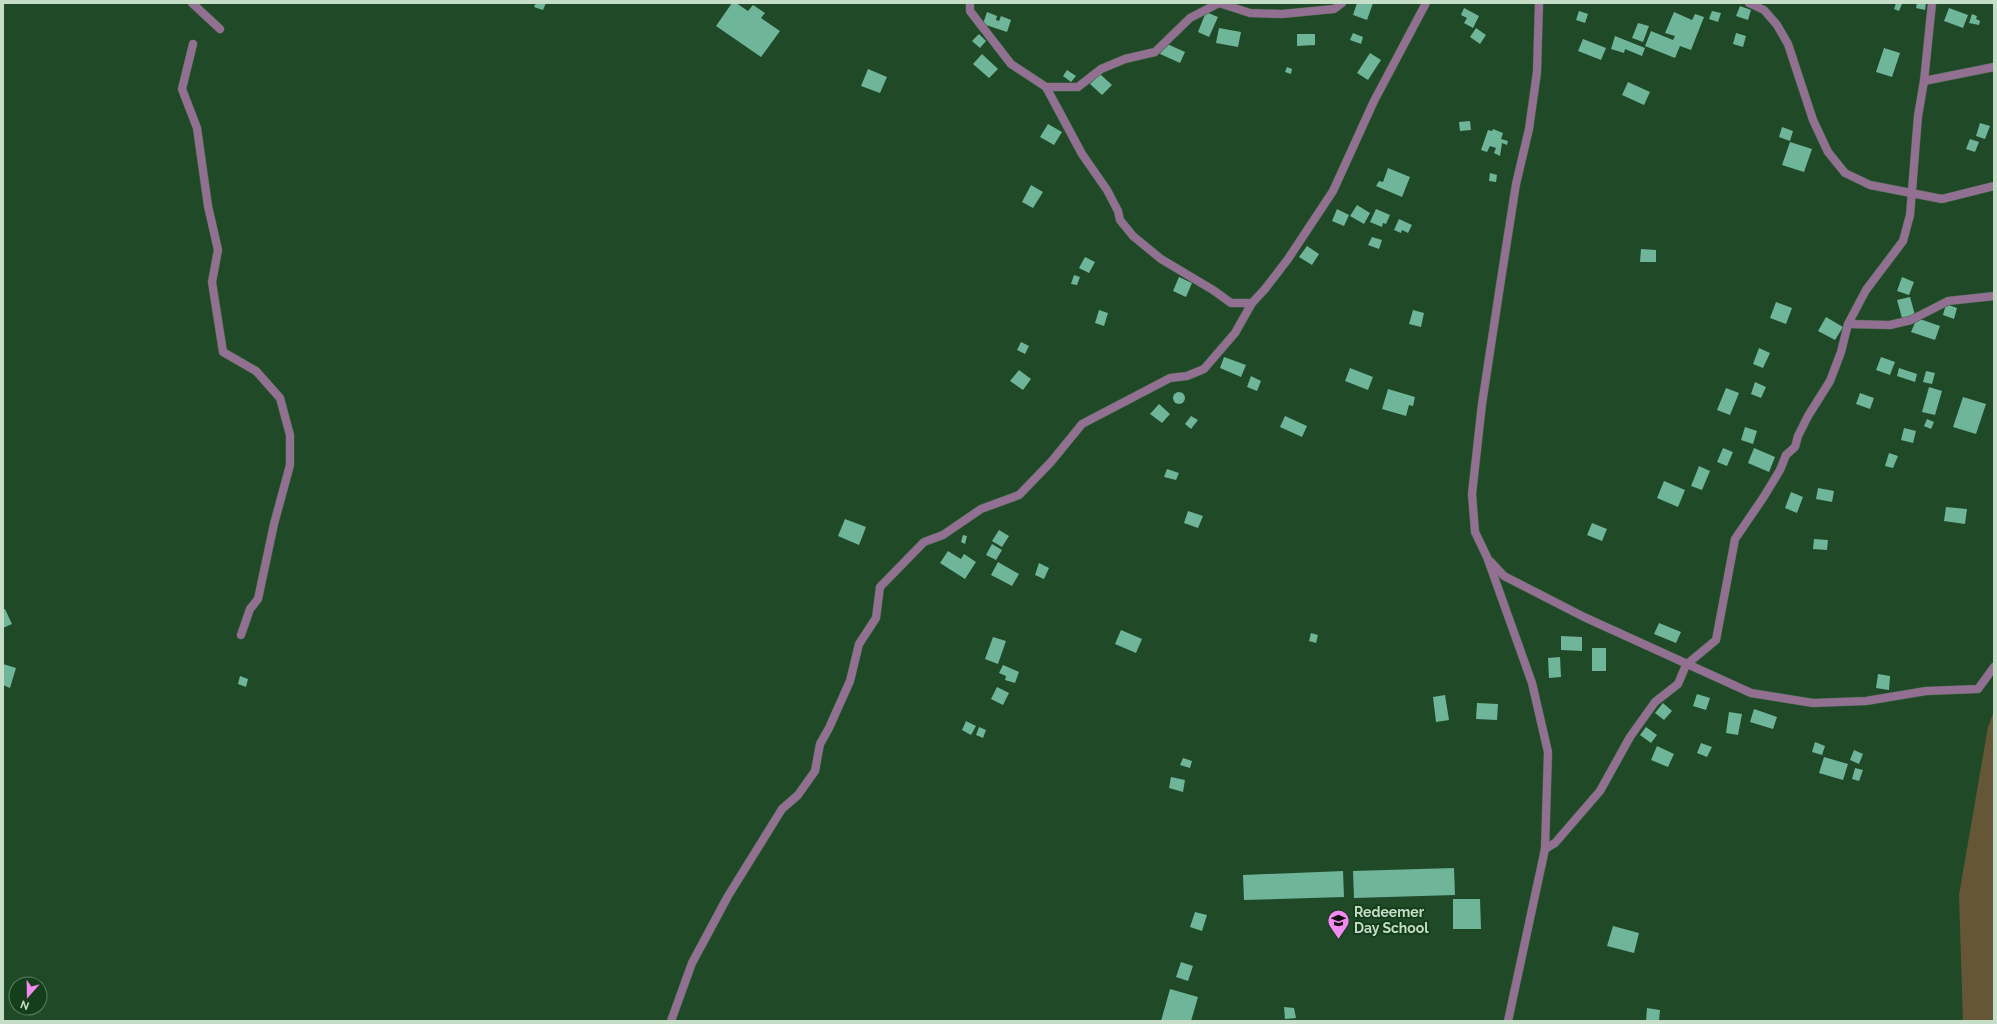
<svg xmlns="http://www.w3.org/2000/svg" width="1997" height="1024" viewBox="0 0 1997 1024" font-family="Raleway,sans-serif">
	<rect width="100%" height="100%" fill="#204927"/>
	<polygon fill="#655735" points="1994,711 1994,1021 1963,1021 1959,895 1988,727"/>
	<g fill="#6eb59a">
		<polygon points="536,3 546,3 543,10 534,7"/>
		<polygon points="732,3 736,3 748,11 753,5 765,13 761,18 780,31 761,57 716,26"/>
		<polygon points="1357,3 1373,3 1367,20 1353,15"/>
		<polygon points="1896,3 1902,4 1899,11 1894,9"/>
		<polygon points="1917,3 1926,3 1925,10 1916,8"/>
		<polygon points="1740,6 1751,10 1748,20 1736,16"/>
		<polygon points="1464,8 1479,16 1473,28 1464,23 1467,18 1461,15"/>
		<polygon points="1949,8 1968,15 1963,28 1944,21"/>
		<polygon points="1579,11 1588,14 1585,23 1576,20"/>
		<polygon points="1712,11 1721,13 1718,22 1709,19"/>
		<polygon points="987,12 997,16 996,20 999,21 1001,16 1011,20 1007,32 983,24"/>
		<polygon points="1206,12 1218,17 1209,37 1198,32"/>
		<polygon points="1674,12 1692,20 1695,14 1704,17 1691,50 1680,46 1675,58 1645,46 1651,31 1673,40 1675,36 1665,33"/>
		<polygon points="1972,14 1977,16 1976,19 1980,21 1979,25 1969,23"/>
		<polygon points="1638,23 1649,26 1643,42 1632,38"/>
		<polygon points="1219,28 1241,32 1238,47 1216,43"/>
		<polygon points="1476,28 1486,35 1480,44 1470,37"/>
		<polygon points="1353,33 1363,37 1361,44 1350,40"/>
		<polygon points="1736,33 1746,36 1743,47 1733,44"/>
		<polygon points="979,34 986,41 980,48 972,41"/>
		<polygon points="1297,34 1315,34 1315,45 1297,46"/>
		<polygon points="1615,36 1645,48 1642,56 1625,49 1624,53 1611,49"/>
		<polygon points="1583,39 1606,48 1601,60 1578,51"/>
		<polygon points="1165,43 1185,52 1180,63 1160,54"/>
		<polygon points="1884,48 1900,53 1892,77 1876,72"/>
		<polygon points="1370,53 1381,60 1368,80 1357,73"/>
		<polygon points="982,54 998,69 989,78 973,64"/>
		<polygon points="1287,67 1292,69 1291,74 1285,72"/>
		<polygon points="868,69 887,77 880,93 861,86"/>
		<polygon points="1067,70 1076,76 1071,82 1063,76"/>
		<polygon points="1100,74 1112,85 1102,95 1090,84"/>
		<polygon points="1628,82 1650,92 1644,105 1622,95"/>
		<polygon points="1470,121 1471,130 1460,131 1459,122"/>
		<polygon points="1980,123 1990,126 1985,139 1976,136"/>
		<polygon points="1048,124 1062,132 1054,145 1040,137"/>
		<polygon points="1782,127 1793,131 1790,141 1779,137"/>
		<polygon points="1493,129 1503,133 1501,139 1508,141 1507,145 1502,143 1500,156 1494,153 1496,148 1490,146 1487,152 1481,150 1488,130 1492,131"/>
		<polygon points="1970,139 1979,142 1975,152 1966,149"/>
		<polygon points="1790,142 1812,149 1804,172 1782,165"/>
		<polygon points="1388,168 1410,177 1402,197 1376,186 1379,181 1383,182"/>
		<polygon points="1490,173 1497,175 1496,182 1489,181"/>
		<polygon points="1031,185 1043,192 1033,208 1022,202"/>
		<polygon points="1357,205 1370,213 1364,224 1350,216"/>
		<polygon points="1337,209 1349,215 1344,226 1332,221"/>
		<polygon points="1376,209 1390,215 1386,224 1383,223 1382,227 1370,222"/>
		<polygon points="1399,219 1412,225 1408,233 1402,230 1401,233 1394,230"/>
		<polygon points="1372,237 1382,240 1379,249 1368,245"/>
		<polygon points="1307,246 1319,254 1312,265 1299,257"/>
		<polygon points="1641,249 1656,250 1656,262 1640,262"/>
		<polygon points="1085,257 1095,262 1089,273 1079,268"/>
		<polygon points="1074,275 1080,277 1077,285 1071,284"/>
		<polygon points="1179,277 1192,283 1186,297 1173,291"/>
		<polygon points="1902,277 1914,282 1909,295 1897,291"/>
		<polygon points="1910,297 1915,315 1902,318 1897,300"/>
		<polygon points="1776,302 1792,308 1786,324 1770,318"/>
		<polygon points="1946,304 1957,308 1954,319 1943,315"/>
		<polygon points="1099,310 1108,313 1104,326 1095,323"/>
		<polygon points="1413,310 1424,313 1421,327 1409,324"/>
		<polygon points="1826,317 1843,327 1835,340 1818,331"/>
		<polygon points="1917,318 1940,326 1935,340 1911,332"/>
		<polygon points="1021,342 1029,346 1025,354 1017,350"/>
		<polygon points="1759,348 1770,353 1763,368 1753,364"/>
		<polygon points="1224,357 1246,365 1241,377 1220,368"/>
		<polygon points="1881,357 1895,362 1890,375 1876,370"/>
		<polygon points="1350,368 1373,377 1368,390 1345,381"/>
		<polygon points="1899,368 1917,374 1915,382 1897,376"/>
		<polygon points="1019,370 1031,379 1023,390 1010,381"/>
		<polygon points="1926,371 1935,373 1932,384 1923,382"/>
		<polygon points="1251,376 1261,381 1257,391 1247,387"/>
		<polygon points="1755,382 1766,387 1761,398 1751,394"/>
		<polygon points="1929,387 1942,391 1935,415 1922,412"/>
		<polygon points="1726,388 1739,393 1730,415 1717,410"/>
		<polygon points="1388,389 1415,397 1413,406 1409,405 1406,416 1382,409"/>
		<circle cx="1179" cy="398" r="6"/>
		<polygon points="1860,393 1874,398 1870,409 1856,404"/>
		<polygon points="1963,397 1986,404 1976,434 1953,427"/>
		<polygon points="1159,404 1170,414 1162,423 1150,414"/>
		<polygon points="1191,416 1198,420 1191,429 1185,424"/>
		<polygon points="1285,416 1307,426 1302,437 1280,427"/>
		<polygon points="1927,419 1934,422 1931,429 1924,426"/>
		<polygon points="1745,427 1757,431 1753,444 1741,440"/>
		<polygon points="1904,428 1916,431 1913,443 1901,440"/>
		<polygon points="1723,448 1733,452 1727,466 1717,462"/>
		<polygon points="1754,448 1775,457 1769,472 1748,463"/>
		<polygon points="1889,453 1898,456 1893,468 1885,466"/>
		<polygon points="1699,466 1710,471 1702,490 1691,486"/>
		<polygon points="1167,469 1179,473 1176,480 1164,477"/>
		<polygon points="1664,481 1685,490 1678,507 1657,498"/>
		<polygon points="1818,488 1834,491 1832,502 1816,499"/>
		<polygon points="1791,492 1803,497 1797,513 1785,508"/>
		<polygon points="1946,507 1967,509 1965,524 1944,521"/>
		<polygon points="1188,511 1203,516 1198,528 1184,523"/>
		<polygon points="845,519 866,527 859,545 838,536"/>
		<polygon points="1592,523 1607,529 1602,541 1587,535"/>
		<polygon points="999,530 1009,536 1002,547 992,541"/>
		<polygon points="963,535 967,536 965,544 961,542"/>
		<polygon points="1814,539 1828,540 1827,550 1813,549"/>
		<polygon points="992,544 1002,550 996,560 986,555"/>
		<polygon points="948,551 961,559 964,554 976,562 965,579 940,563"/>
		<polygon points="998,562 1019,574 1012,586 991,575"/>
		<polygon points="1039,563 1049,568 1044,579 1035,575"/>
		<polygon points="5,609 12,624 3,628 3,610"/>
		<polygon points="1659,623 1681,632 1676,643 1654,634"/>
		<polygon points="1121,630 1142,639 1136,653 1115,644"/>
		<polygon points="1311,633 1318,635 1316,643 1309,641"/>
		<polygon points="1561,636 1582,637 1582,651 1561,650"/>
		<polygon points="993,637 1006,641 998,664 985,659"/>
		<rect x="1592" y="648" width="14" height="23"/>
		<polygon points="1560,657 1561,677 1549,678 1548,658"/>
		<polygon points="3,664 16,668 10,688 3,685"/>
		<polygon points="1003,665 1019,672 1015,683 1005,680 1006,676 999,673"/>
		<polygon points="1878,674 1890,676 1889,690 1876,688"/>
		<polygon points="240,676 248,679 246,687 238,684"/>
		<polygon points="997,687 1009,693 1003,705 991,699"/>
		<polygon points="1697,694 1710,698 1706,710 1693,706"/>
		<polygon points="1445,695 1449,720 1436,722 1433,697"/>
		<polygon points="1477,703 1498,704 1497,720 1476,719"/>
		<polygon points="1663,703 1672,711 1664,720 1655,713"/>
		<polygon points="1754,709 1777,717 1773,729 1750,722"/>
		<polygon points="1729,712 1742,714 1738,735 1726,733"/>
		<polygon points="966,721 976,726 971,735 962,730"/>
		<polygon points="979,727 986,730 983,738 976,735"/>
		<polygon points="1646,727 1657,735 1651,743 1640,735"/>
		<polygon points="1815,742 1825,746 1822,755 1812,752"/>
		<polygon points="1701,743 1712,747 1707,757 1697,753"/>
		<polygon points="1657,746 1674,754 1668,767 1651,760"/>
		<polygon points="1854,750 1863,754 1859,764 1850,760"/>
		<polygon points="1824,757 1848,764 1843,780 1819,773"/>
		<polygon points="1183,758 1192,761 1190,768 1180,765"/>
		<polygon points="1855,768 1863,770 1859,781 1852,779"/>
		<polygon points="1171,777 1185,780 1183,792 1169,788"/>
		<polygon points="1454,868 1455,895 1354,898 1353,871"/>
		<polygon points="1343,871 1344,897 1244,900 1243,875"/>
		<polygon points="1453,899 1480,899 1481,929 1453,929"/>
		<polygon points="1195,912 1207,915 1202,931 1190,927"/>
		<polygon points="1613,926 1639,933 1634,953 1607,946"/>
		<polygon points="1181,962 1193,966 1188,981 1176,977"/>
		<polygon points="1170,989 1198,997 1191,1021 1161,1021"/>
		<polygon points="1284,1007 1294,1008 1296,1018 1285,1019"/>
		<polygon points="1647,1008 1660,1010 1659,1021 1646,1021"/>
	</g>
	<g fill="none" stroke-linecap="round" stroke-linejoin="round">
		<defs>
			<g id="street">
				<polyline points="192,3 220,29"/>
				<polyline points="970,3 970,11 1011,64 1046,87 1082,154 1107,190 1118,211 1120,220 1133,236 1161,259 1213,290 1231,303 1252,303"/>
				<polyline points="1749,3 1764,10 1777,25 1788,44 1813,120 1828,152 1845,173 1870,185 1942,199 1994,186"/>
				<polyline points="193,44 182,89 197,128 208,206 218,250 212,282 223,352 256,371 280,398 290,435 290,465 274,524 258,599 250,609 241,635"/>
				<polyline points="1924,81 1994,67"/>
				<polyline points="1046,87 1078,87 1101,69 1125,59 1155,52 1190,18 1219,3 1250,13 1282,14 1334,9 1342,3"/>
				<polyline points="1848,324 1890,325 1911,320 1948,301 1994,296"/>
				<polyline points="1490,561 1504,576 1584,617 1751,693 1813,703 1866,701 1926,691 1978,689 1994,667"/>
				<polyline points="1545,849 1555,843 1600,791 1630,737 1655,702 1678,684 1686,665 1716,640 1735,539 1763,498 1780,470 1786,455 1795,447 1798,436 1808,416 1830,381 1841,352 1848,324 1866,290 1903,241 1910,215 1918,116 1924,81 1932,3"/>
				<polyline points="671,1021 692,963 728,896 782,809 798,795 815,771 820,744 829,728 850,681 859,644 876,618 880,587 924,542 943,535 981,509 1019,495 1051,462 1082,424 1170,378 1187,376 1204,369 1235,333 1252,303 1265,289 1288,259 1333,191 1374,101 1426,3"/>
				<polyline points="1508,1021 1545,849 1548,752 1532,683 1487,557 1475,532 1472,494 1482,404 1500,286 1516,184 1529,129 1537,72 1539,3"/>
			</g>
		</defs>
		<use href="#street" stroke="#416747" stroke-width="9"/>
		<use href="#street" stroke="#927091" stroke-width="8"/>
	</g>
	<defs>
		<symbol id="school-pin" viewBox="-11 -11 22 30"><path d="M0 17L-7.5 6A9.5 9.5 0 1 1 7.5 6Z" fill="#f38af2" stroke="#143e1c"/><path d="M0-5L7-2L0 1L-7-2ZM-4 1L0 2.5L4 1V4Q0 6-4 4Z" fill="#111"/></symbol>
	</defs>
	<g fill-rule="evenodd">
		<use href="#school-pin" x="1326" y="908" width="25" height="34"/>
	</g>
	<g text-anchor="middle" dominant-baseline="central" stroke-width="4" stroke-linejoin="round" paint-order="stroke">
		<g font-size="14" font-weight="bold" fill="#c6ddc8" stroke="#143e1c" text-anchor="start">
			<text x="1354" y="912">Redeemer<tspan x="1354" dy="16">Day School</tspan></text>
		</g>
	</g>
	<rect width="1997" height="1024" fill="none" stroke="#c6ddc8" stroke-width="8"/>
	<g transform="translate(28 996) rotate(200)"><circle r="19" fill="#143e1c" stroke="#5b7e61"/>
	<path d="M0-3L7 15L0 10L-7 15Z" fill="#f38af2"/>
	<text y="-6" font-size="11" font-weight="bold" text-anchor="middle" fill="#c6ddc8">N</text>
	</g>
</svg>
